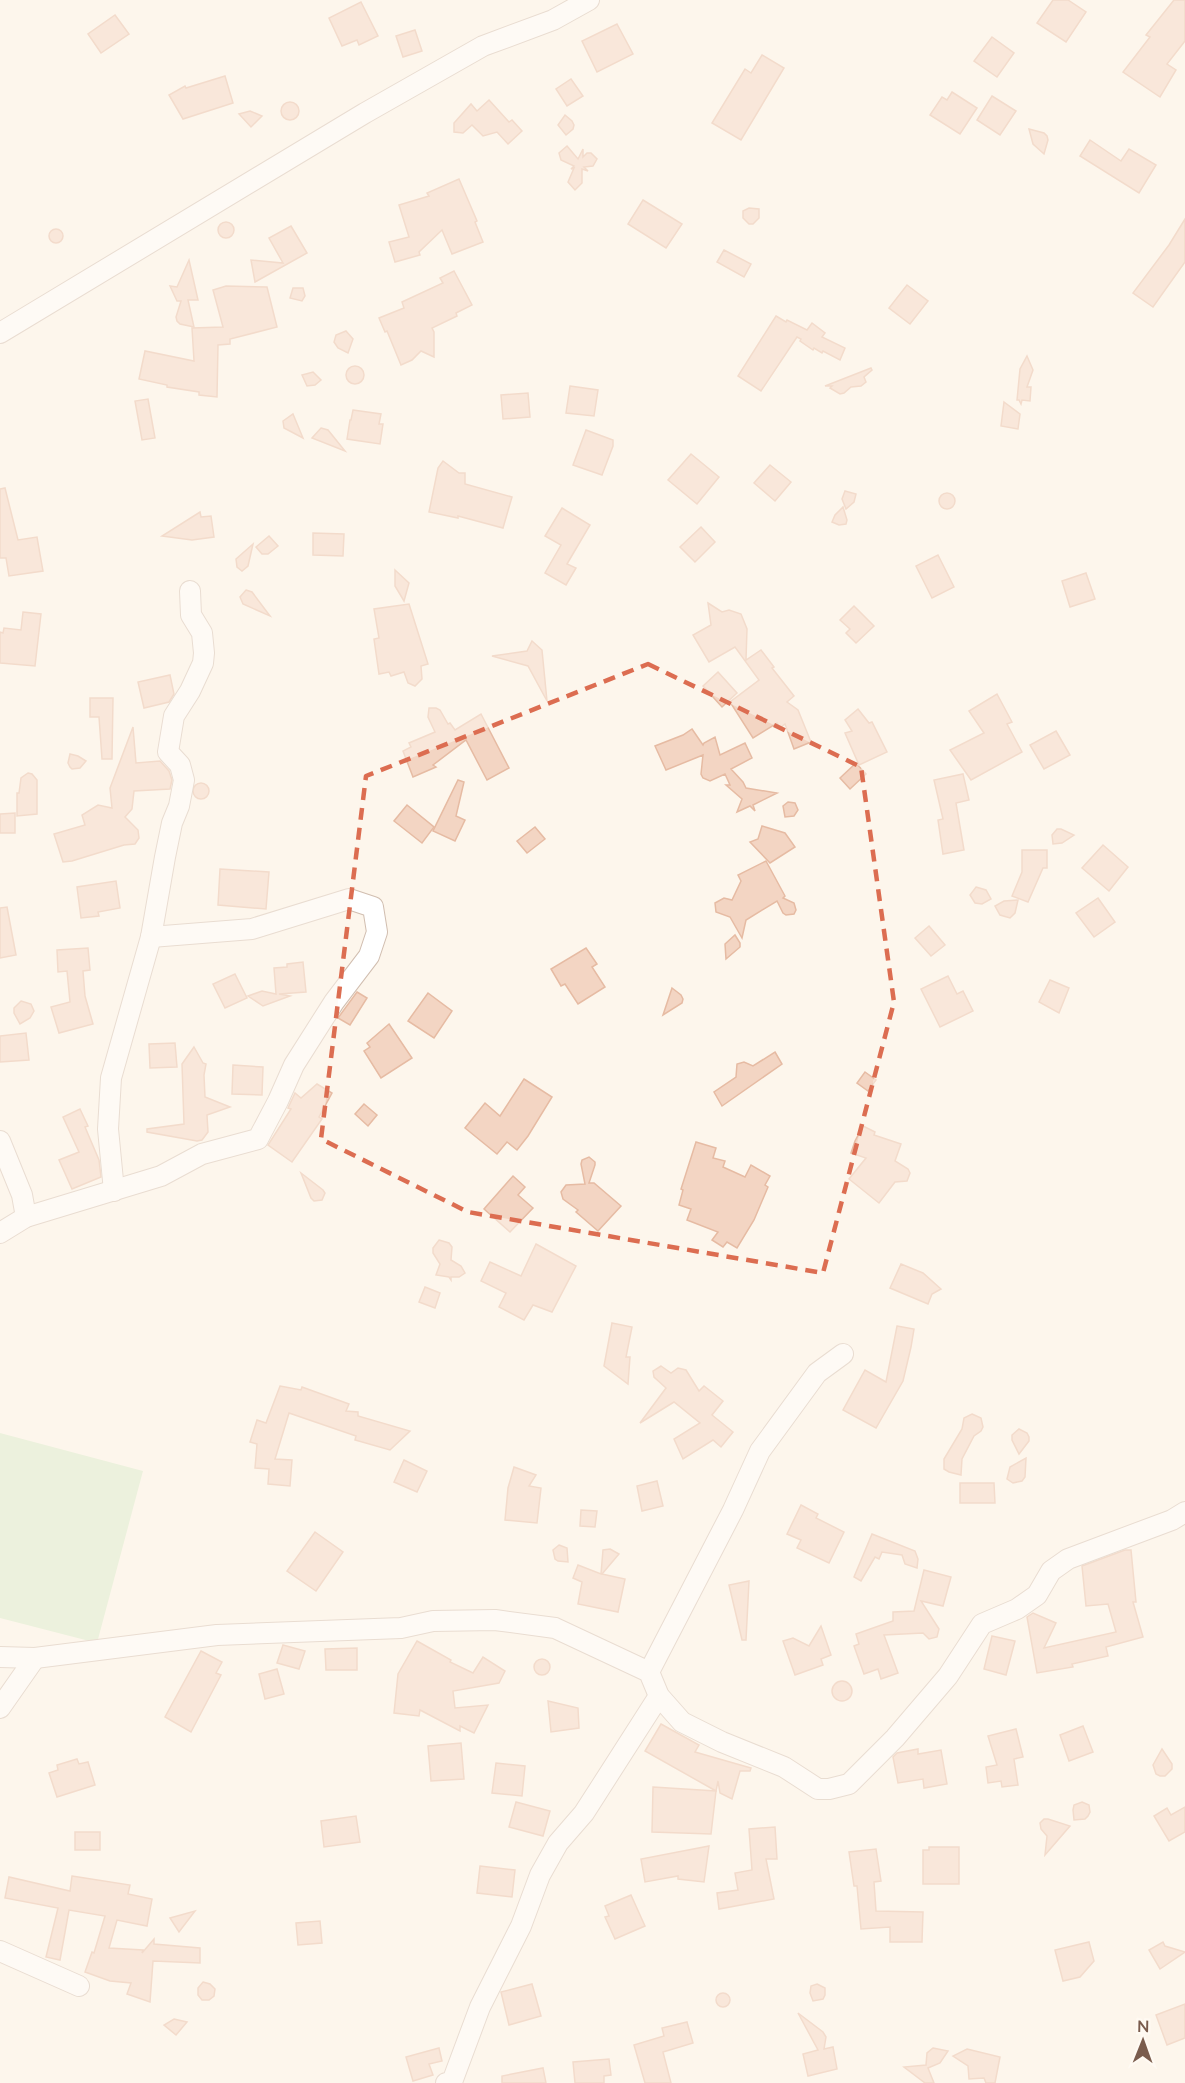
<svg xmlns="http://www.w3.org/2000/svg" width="1185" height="2083" viewBox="0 0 1185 2083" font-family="Lato,sans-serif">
	<rect width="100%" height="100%" fill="#fdf6ec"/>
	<polygon fill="#d8ecc9" points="0,1433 143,1471 97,1643 0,1618"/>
	<g fill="#f3d5c3" stroke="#e6bba3" stroke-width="1.5">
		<polygon points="1053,0 1068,0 1086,12 1066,42 1037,23"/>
		<polygon points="1174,0 1185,0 1185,41 1167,64 1176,70 1160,97 1123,72 1150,37 1146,35"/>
		<polygon points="361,2 378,36 359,45 357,40 342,46 329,18"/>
		<polygon points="115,15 129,34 101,53 88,34"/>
		<polygon points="617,24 633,54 597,72 582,41"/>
		<polygon points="415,30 422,51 403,57 396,36"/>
		<polygon points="992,37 1014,53 997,77 974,61"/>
		<polygon points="762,55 784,68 741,140 712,123 745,69 751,73"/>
		<polygon points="225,76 233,103 183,119 169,95 185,86 186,88"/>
		<polygon points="571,79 583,96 567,106 556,89"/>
		<polygon points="952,92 977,108 960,134 930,115 942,97 947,100"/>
		<polygon points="992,96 1016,111 1000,135 977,120"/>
		<polygon points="489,100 509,122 512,120 522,131 508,144 497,132 483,136 472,125 463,133 454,132 454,123 471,104 477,111"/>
		<circle cx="290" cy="111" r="9"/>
		<polygon points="250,111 262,116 251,127 239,114"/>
		<polygon points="565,115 572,121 574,125 573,129 566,135 558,125"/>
		<polygon points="1029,129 1044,133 1047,136 1048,140 1044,154 1033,144"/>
		<polygon points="1090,140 1121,161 1129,149 1156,165 1139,193 1080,156"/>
		<polygon points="567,146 578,159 583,149 583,157 587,153 591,153 597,159 593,166 584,167 588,171 582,169 582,183 575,190 568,182 574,168 571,169 574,166 561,160 559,153"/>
		<polygon points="459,179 477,221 475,222 483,242 452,254 442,230 419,252 420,255 395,262 389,242 409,237 399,205 429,196 427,193"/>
		<polygon points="643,200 682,224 666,248 628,224"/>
		<polygon points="749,208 759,209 759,218 753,224 749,224 743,218 743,211"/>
		<polygon points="1185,219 1185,262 1153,307 1133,293 1169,245"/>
		<circle cx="226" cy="230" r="8"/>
		<polygon points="291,226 307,253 255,282 251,260 283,263 269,238"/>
		<circle cx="56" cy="236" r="7"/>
		<polygon points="724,250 751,264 744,277 717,262"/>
		<polygon points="189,260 198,300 188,300 194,327 180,324 177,321 176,317 181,301 177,301 170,286 177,287"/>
		<polygon points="454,271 472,305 456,313 457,316 432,328 434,332 434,357 421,351 412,360 401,365 387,331 385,332 379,318 404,308 402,302 443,283 440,278"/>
		<polygon points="907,285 928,301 910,324 889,308"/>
		<polygon points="226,286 267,287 277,327 230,339 230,344 218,345 217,397 199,395 199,392 167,387 167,385 139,379 145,351 194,361 192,328 223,327 213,290"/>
		<polygon points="293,288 303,288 305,296 302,301 290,298"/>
		<polygon points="776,316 786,322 787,320 807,330 812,323 825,333 822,337 845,348 840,360 823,351 822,353 814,348 813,350 800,341 801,339 797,337 761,391 738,376"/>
		<polygon points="346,331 353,339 348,353 338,348 334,342 336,335"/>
		<polygon points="1027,356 1033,370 1027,387 1031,387 1030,401 1022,400 1021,404 1019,400 1017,400 1020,369"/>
		<circle cx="355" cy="375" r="9"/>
		<polygon points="871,368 872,370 864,377 866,382 861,386 851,387 844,393 840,394 830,388 832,386 825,386"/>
		<polygon points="313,372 321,380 315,385 307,386 302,375"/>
		<polygon points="570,386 598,390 594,416 566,413"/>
		<polygon points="528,393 530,417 503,419 501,395"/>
		<polygon points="148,399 155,438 142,440 135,401"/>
		<polygon points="1004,402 1020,414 1018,429 1001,426"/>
		<polygon points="353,410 381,414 379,424 383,424 380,444 347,439 350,420 351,420"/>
		<polygon points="293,414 303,438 284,428 283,421"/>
		<polygon points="321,428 328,430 345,451 312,438"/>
		<polygon points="586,430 613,440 613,446 602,475 573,465"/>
		<polygon points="691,454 719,477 697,504 668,480"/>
		<polygon points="443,461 459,473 465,473 465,484 512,497 503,528 458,516 458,518 429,512 438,468"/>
		<polygon points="770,465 791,482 775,501 754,483"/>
		<polygon points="5,488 18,540 37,537 43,571 9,576 6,558 0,558 0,489"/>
		<polygon points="845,491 856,494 854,502 846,509 842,499"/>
		<circle cx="947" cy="501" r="8"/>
		<polygon points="843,507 847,520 846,524 839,525 832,522 835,515"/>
		<polygon points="562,508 590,525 567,564 576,568 566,585 545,573 561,545 545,536"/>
		<polygon points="200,512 201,517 211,516 214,537 192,540 162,536"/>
		<polygon points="701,527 715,542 695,562 680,547"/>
		<polygon points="313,533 344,534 343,556 313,555"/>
		<polygon points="269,536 278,546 268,554 262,554 256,547"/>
		<polygon points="253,544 248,566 242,571 237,567 236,559"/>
		<polygon points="938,555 954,587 932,598 916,566"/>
		<polygon points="395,570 409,583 404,601 395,586"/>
		<polygon points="1086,573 1095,599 1070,607 1062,581"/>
		<polygon points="246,590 252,592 270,616 243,604 240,597"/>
		<polygon points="708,603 722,612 729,610 741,614 747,629 746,660 761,650 774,667 772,668 794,696 787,702 798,710 811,742 794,749 785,724 780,728 777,723 753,738 730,702 759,680 735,647 709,662 693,635 711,625"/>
		<polygon points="409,604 428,664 421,666 422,679 415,686 408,683 404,672 391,676 389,672 379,674 374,639 379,638 374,609"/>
		<polygon points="854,606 874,626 856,643 846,633 850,629 840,620"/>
		<polygon points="23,612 41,614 35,666 0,663 0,632 3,633 4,628 21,630"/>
		<polygon points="532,641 542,650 547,701 528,666 492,656 527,651"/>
		<polygon points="718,672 737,693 722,707 703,686"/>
		<polygon points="170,675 174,694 169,702 144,708 138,682"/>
		<polygon points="997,694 1012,722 1007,724 1022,752 971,780 950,750 984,733 969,711"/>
		<polygon points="90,698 113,698 112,759 102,759 99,717 90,717"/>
		<polygon points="429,708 436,708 440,710 448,724 450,723 455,730 481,714 509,768 487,780 466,740 433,765 436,767 413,777 403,751 411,747 409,743 435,732 428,717"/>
		<polygon points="858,709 869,723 872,722 887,752 859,765 845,733 852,731 845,720"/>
		<polygon points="133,727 136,763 160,761 169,771 172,780 170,789 134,791 132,809 125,817 138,830 139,838 135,844 124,845 72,861 63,862 54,834 85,825 82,815 98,805 112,808 110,788"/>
		<polygon points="692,729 703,745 704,743 715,737 720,755 745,743 752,758 731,769 743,782 746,788 777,793 753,805 755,811 750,806 737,812 742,799 726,785 730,785 725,774 710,781 703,778 701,774 703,755 666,770 655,746 683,735"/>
		<polygon points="1056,731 1070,755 1044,769 1030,745"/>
		<polygon points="70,754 78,756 86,761 80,768 72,769 70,767 68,763"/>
		<polygon points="856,763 866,774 850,789 840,778"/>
		<polygon points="28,773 32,774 37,780 37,814 17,816 17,793 19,793 21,778"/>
		<polygon points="963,774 969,800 956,803 964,850 943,854 938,820 943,819 934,780"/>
		<polygon points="458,780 464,782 456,816 465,820 455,841 433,831"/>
		<circle cx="201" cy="791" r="8"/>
		<polygon points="788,802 795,803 798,810 794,816 785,817 783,806"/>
		<polygon points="407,805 434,827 422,843 394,821"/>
		<polygon points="15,813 15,833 0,833 0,814"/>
		<polygon points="762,826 785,833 795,847 770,863 750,842 758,839"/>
		<polygon points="535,827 545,839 527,853 517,841"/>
		<polygon points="1057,829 1061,829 1074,835 1062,843 1053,844 1052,835"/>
		<polygon points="1103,845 1128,867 1109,891 1082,868"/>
		<polygon points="1022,850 1047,850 1047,868 1043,868 1028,902 1012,896 1022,872"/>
		<polygon points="766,861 785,896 783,898 794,903 796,910 794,914 786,915 783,913 777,901 746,920 742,938 730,917 716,912 715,903 724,898 732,900 741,881 738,875"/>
		<polygon points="220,869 269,872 266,909 218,905"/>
		<polygon points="116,881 120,908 98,912 99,916 81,918 77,887"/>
		<polygon points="976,887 986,890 991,899 982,904 975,903 970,895"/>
		<polygon points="1098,898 1115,922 1094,937 1076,913"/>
		<polygon points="1018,900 1015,913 1010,918 1000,915 995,906 1004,901"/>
		<polygon points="7,907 16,955 0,958 0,908"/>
		<polygon points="929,926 945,945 931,956 915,938"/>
		<polygon points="735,935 740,943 740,947 726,959 725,944"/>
		<polygon points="88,948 90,970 83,971 85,996 93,1024 59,1033 51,1007 70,1002 67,971 58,972 57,950"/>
		<polygon points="586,948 597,964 592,967 605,987 578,1004 565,984 561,986 551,969"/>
		<polygon points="303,962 306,992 279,994 290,996 263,1006 248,996 262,991 276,994 274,968 287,967 287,964"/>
		<polygon points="235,974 247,998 225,1008 213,984"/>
		<polygon points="948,976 957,994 963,991 973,1011 940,1027 921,989"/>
		<polygon points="1050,980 1069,988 1059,1013 1039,1002"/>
		<polygon points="672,988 681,995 683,999 682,1003 663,1015"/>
		<polygon points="357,992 367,998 350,1025 338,1018"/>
		<polygon points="428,993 452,1011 434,1038 408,1021"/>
		<polygon points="21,1001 31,1004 34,1011 30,1018 20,1024 14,1013 14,1008"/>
		<polygon points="389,1024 412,1058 381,1078 364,1051 370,1047 367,1043"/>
		<polygon points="26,1033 29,1060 0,1062 0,1036"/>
		<polygon points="175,1043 177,1067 150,1068 149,1044"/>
		<polygon points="194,1047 203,1063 206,1064 204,1075 205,1097 230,1107 207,1115 208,1132 202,1140 197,1141 147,1132 147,1129 184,1124 182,1064"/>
		<polygon points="775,1052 782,1064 722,1106 714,1092 736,1077 737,1064 744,1062 753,1066"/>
		<polygon points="233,1065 263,1067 262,1095 232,1094"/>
		<polygon points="865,1072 876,1080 868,1091 857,1083"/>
		<polygon points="524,1079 552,1097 528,1136 517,1150 507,1142 497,1154 465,1128 485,1103 500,1116"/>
		<polygon points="317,1084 332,1093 319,1117 322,1119 292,1162 268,1145 291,1109 288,1108 295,1093 301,1098"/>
		<polygon points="364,1104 377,1115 368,1126 355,1114"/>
		<polygon points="80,1109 88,1126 85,1127 99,1160 101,1177 72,1189 59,1160 79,1152 63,1117"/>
		<polygon points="863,1126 875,1132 874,1135 901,1144 895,1161 908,1169 910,1173 907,1181 895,1182 879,1203 849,1179 866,1158 851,1153 855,1141"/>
		<polygon points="696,1142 716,1148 713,1158 725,1161 723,1167 745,1177 751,1165 770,1176 765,1185 768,1187 754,1220 737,1248 727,1242 723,1247 712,1240 718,1232 687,1220 691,1209 679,1205 683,1190 681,1189"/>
		<polygon points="589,1157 595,1162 595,1165 589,1183 594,1183 621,1206 598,1231 576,1212 578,1210 563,1199 561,1192 566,1185 585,1184 581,1164 582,1160"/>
		<polygon points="301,1173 323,1190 325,1193 322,1200 314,1201 311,1198"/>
		<polygon points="513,1176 525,1187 518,1195 533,1208 510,1232 484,1209"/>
		<polygon points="439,1240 449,1243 452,1247 451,1260 461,1266 465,1273 459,1277 451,1277 451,1280 449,1277 436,1275 440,1264 433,1253 433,1248"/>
		<polygon points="536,1244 576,1266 552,1312 533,1305 524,1320 499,1307 506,1293 481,1281 490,1262 521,1276"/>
		<polygon points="901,1264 923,1273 941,1289 932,1294 928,1304 890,1288"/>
		<polygon points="425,1287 440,1293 435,1308 419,1302"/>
		<polygon points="612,1323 632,1327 626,1357 630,1357 628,1384 604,1366"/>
		<polygon points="897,1326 914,1329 911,1347 903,1381 876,1428 843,1410 865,1370 886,1382"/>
		<polygon points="661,1366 671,1373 678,1368 686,1370 699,1391 704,1386 723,1401 712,1415 733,1432 721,1447 713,1440 683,1459 674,1439 700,1423 674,1402 640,1423 666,1388 654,1377 653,1371"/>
		<polygon points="280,1386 301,1390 302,1387 349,1404 346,1411 358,1412 358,1416 410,1431 390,1450 355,1440 356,1436 289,1413 275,1459 292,1460 290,1486 268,1484 269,1469 255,1468 257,1444 250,1442 257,1420 266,1423"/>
		<polygon points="972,1414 981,1418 983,1427 981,1431 974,1436 962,1459 961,1475 949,1472 944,1469 944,1459 962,1429 964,1418"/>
		<polygon points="1019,1429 1027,1433 1029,1437 1029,1441 1019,1454 1012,1440 1012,1435"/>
		<polygon points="1026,1458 1025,1477 1022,1481 1013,1483 1007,1479 1010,1467"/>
		<polygon points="404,1460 427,1471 417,1492 394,1482"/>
		<polygon points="514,1467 536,1475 529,1486 541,1488 537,1523 505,1520 508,1488"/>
		<polygon points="657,1481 663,1506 642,1511 637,1486"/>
		<polygon points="960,1483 994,1483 995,1503 960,1503"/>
		<polygon points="801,1505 818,1514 816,1518 844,1532 829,1563 797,1548 801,1540 787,1534"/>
		<polygon points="581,1510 597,1511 595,1527 580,1526"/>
		<polygon points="315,1532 343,1552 316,1591 287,1571"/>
		<polygon points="872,1534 915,1551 918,1559 917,1568 905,1564 902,1555 882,1552 879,1559 875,1557 861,1581 854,1577"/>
		<polygon points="559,1545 567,1548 568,1562 558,1561 555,1559 553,1550"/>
		<polygon points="610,1549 619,1554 602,1574 625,1579 618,1612 578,1604 582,1582 573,1578 578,1565 601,1574 603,1550"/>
		<polygon points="1125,1550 1131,1550 1136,1602 1133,1602 1143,1637 1106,1647 1108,1656 1072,1664 1073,1667 1037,1673 1027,1617 1033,1613 1056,1623 1044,1648 1116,1632 1108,1604 1086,1606 1082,1566"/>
		<polygon points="924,1570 951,1577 943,1606 921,1601 939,1629 937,1637 929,1639 923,1633 884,1635 898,1673 881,1679 878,1669 864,1674 854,1646 859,1644 856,1634 893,1621 893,1612 914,1611"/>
		<polygon points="749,1581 746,1640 742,1640 729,1585"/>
		<polygon points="821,1626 831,1655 821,1659 823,1665 795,1675 783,1641 793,1638 809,1646"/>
		<polygon points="992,1636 1015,1641 1006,1675 984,1669"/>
		<polygon points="417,1641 451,1660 450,1662 473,1673 483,1657 505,1671 499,1683 453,1691 455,1708 488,1705 474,1733 460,1726 460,1731 420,1710 419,1716 394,1713 398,1674"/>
		<polygon points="283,1645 305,1651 299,1669 277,1663"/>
		<polygon points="357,1648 357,1670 326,1670 325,1649"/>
		<polygon points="201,1651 222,1662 216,1673 221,1675 191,1732 165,1717"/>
		<circle cx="542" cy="1667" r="8"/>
		<polygon points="277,1669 284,1694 265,1699 259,1674"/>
		<circle cx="842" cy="1691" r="10"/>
		<polygon points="548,1701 578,1708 579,1728 551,1732"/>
		<polygon points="661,1724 699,1745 695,1752 751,1768 750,1771 740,1771 732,1799 720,1793 718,1781 716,1791 645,1751"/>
		<polygon points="1083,1726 1093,1752 1069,1761 1060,1735"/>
		<polygon points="1016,1729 1023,1757 1014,1759 1018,1785 1002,1787 1001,1781 988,1783 986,1767 997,1765 988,1736"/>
		<polygon points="461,1743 464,1779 431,1781 428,1746"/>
		<polygon points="918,1749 918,1754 941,1750 947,1784 924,1788 923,1779 898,1783 893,1757 897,1753"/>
		<polygon points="1162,1749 1172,1764 1172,1769 1165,1776 1160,1776 1156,1774 1153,1765"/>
		<polygon points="77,1759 79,1764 88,1762 95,1785 57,1797 49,1773 58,1770 57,1765"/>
		<polygon points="496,1763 525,1766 522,1796 492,1793"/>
		<polygon points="653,1787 716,1791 711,1834 652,1832"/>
		<polygon points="516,1802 550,1811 543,1836 509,1827"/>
		<polygon points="1082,1802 1089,1805 1090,1812 1088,1816 1085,1819 1074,1820 1073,1810 1074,1805"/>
		<polygon points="1185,1807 1185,1832 1169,1841 1154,1816 1167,1808 1171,1815"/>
		<polygon points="356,1816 360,1842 324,1847 321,1821"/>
		<polygon points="1044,1819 1048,1819 1070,1826 1045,1855 1047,1836 1041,1829 1040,1823"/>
		<polygon points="775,1827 777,1859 766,1859 774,1899 719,1909 717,1893 738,1890 735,1873 752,1870 749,1829"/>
		<rect x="75" y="1832" width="25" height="18"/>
		<polygon points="709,1846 704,1882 678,1879 678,1876 645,1882 641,1859"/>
		<polygon points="929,1847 959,1847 959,1884 923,1884 923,1850 929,1850"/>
		<polygon points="876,1849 881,1881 874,1882 876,1911 923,1912 922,1942 890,1942 890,1927 861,1929 857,1886 854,1886 849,1852"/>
		<polygon points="480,1866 515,1870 512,1897 477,1893"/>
		<polygon points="72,1876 130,1885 128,1894 152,1899 147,1926 117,1920 109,1948 143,1950 142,1953 154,1939 154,1944 200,1948 200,1963 153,1961 150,2002 127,1994 131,1983 110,1981 85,1972 92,1952 94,1953 105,1916 69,1910 60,1960 46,1957 58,1908 5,1898 9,1877 70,1891"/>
		<polygon points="631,1895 645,1926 615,1939 605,1917 609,1916 605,1906"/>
		<polygon points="195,1911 179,1932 170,1918"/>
		<polygon points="320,1921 322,1943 298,1945 296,1923"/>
		<polygon points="1089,1942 1094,1961 1080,1977 1063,1981 1055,1950"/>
		<polygon points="1163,1942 1165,1946 1185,1952 1160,1969 1149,1950"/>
		<polygon points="203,1982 210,1984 215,1989 214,1996 209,2000 202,2000 198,1995 198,1988"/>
		<polygon points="532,1984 541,2016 509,2025 501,1992"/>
		<polygon points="817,1984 825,1988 825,1995 823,1999 813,2001 810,1993 811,1986"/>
		<circle cx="723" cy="2000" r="7"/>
		<polygon points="1185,2004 1185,2038 1167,2045 1156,2015"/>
		<polygon points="798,2013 823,2032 826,2037 824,2049 833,2047 837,2069 808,2076 803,2054 818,2050"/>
		<polygon points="174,2019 187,2022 176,2035 164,2025"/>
		<polygon points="687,2022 693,2043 663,2052 671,2083 645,2083 634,2045 664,2036 662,2028"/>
		<polygon points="439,2048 442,2061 429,2064 433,2075 413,2081 406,2057"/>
		<polygon points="933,2048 948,2051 940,2063 928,2068 934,2083 925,2083 904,2067 926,2065 927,2053"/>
		<polygon points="967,2049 1000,2057 995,2083 986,2083 984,2078 969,2079 968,2066 953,2056"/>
		<polygon points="609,2059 611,2075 604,2076 604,2083 575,2083 573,2062"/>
		<polygon points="543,2068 546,2083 502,2083 502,2076"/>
	</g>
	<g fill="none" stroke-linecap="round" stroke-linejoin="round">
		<defs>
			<g id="minor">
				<polyline points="0,333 365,113 483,46 553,20 589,0"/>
				<polyline points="0,1141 22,1195 26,1217"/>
				<polyline points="114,1191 108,1129 111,1078 151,937 165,857 172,823 179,806 184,780 180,765 168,752 174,716 190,691 203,663 204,653 202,633 191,615 190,591"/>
				<polyline points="0,1233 26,1217 161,1176 202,1154 258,1139 278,1101 294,1065 334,1002 369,956 377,932 373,907 349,899 252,929 151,937"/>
				<polyline points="0,1657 35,1658 217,1635 401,1628 433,1621 495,1620 555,1628 649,1672 659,1696 682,1722 722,1742 784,1767 818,1789 829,1789 849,1784 895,1738 948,1676 982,1624 1017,1609 1037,1595 1051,1571 1068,1559 1172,1520 1185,1512"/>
				<polyline points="649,1672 733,1510 760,1451 817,1373 843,1354"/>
				<polyline points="0,1708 35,1658"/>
				<polyline points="0,1951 79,1986"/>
				<polyline points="446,2083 452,2082 480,2007 521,1926 540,1875 558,1843 584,1813 659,1696"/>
			</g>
		</defs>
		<use href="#minor" stroke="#d1beb0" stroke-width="22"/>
		<use href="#minor" stroke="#fff" stroke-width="20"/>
	</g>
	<path d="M0 0H1185V2083H0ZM648 664 861 767 894 1002 823 1273 468 1212 321 1139 366 776Z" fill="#fdf6ec" fill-opacity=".55" fill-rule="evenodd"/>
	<path fill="none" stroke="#dc6d51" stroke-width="4.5" stroke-dasharray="12 8" stroke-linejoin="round" d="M648 664 861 767 894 1002 823 1273 468 1212 321 1139 366 776Z"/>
	<g transform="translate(1143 2041) rotate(1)" stroke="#fffaf3" stroke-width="4.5" paint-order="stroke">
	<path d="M0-4.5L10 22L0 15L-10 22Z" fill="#7a5c4d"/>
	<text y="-9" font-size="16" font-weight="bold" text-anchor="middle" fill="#7a5c4d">N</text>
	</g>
</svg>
